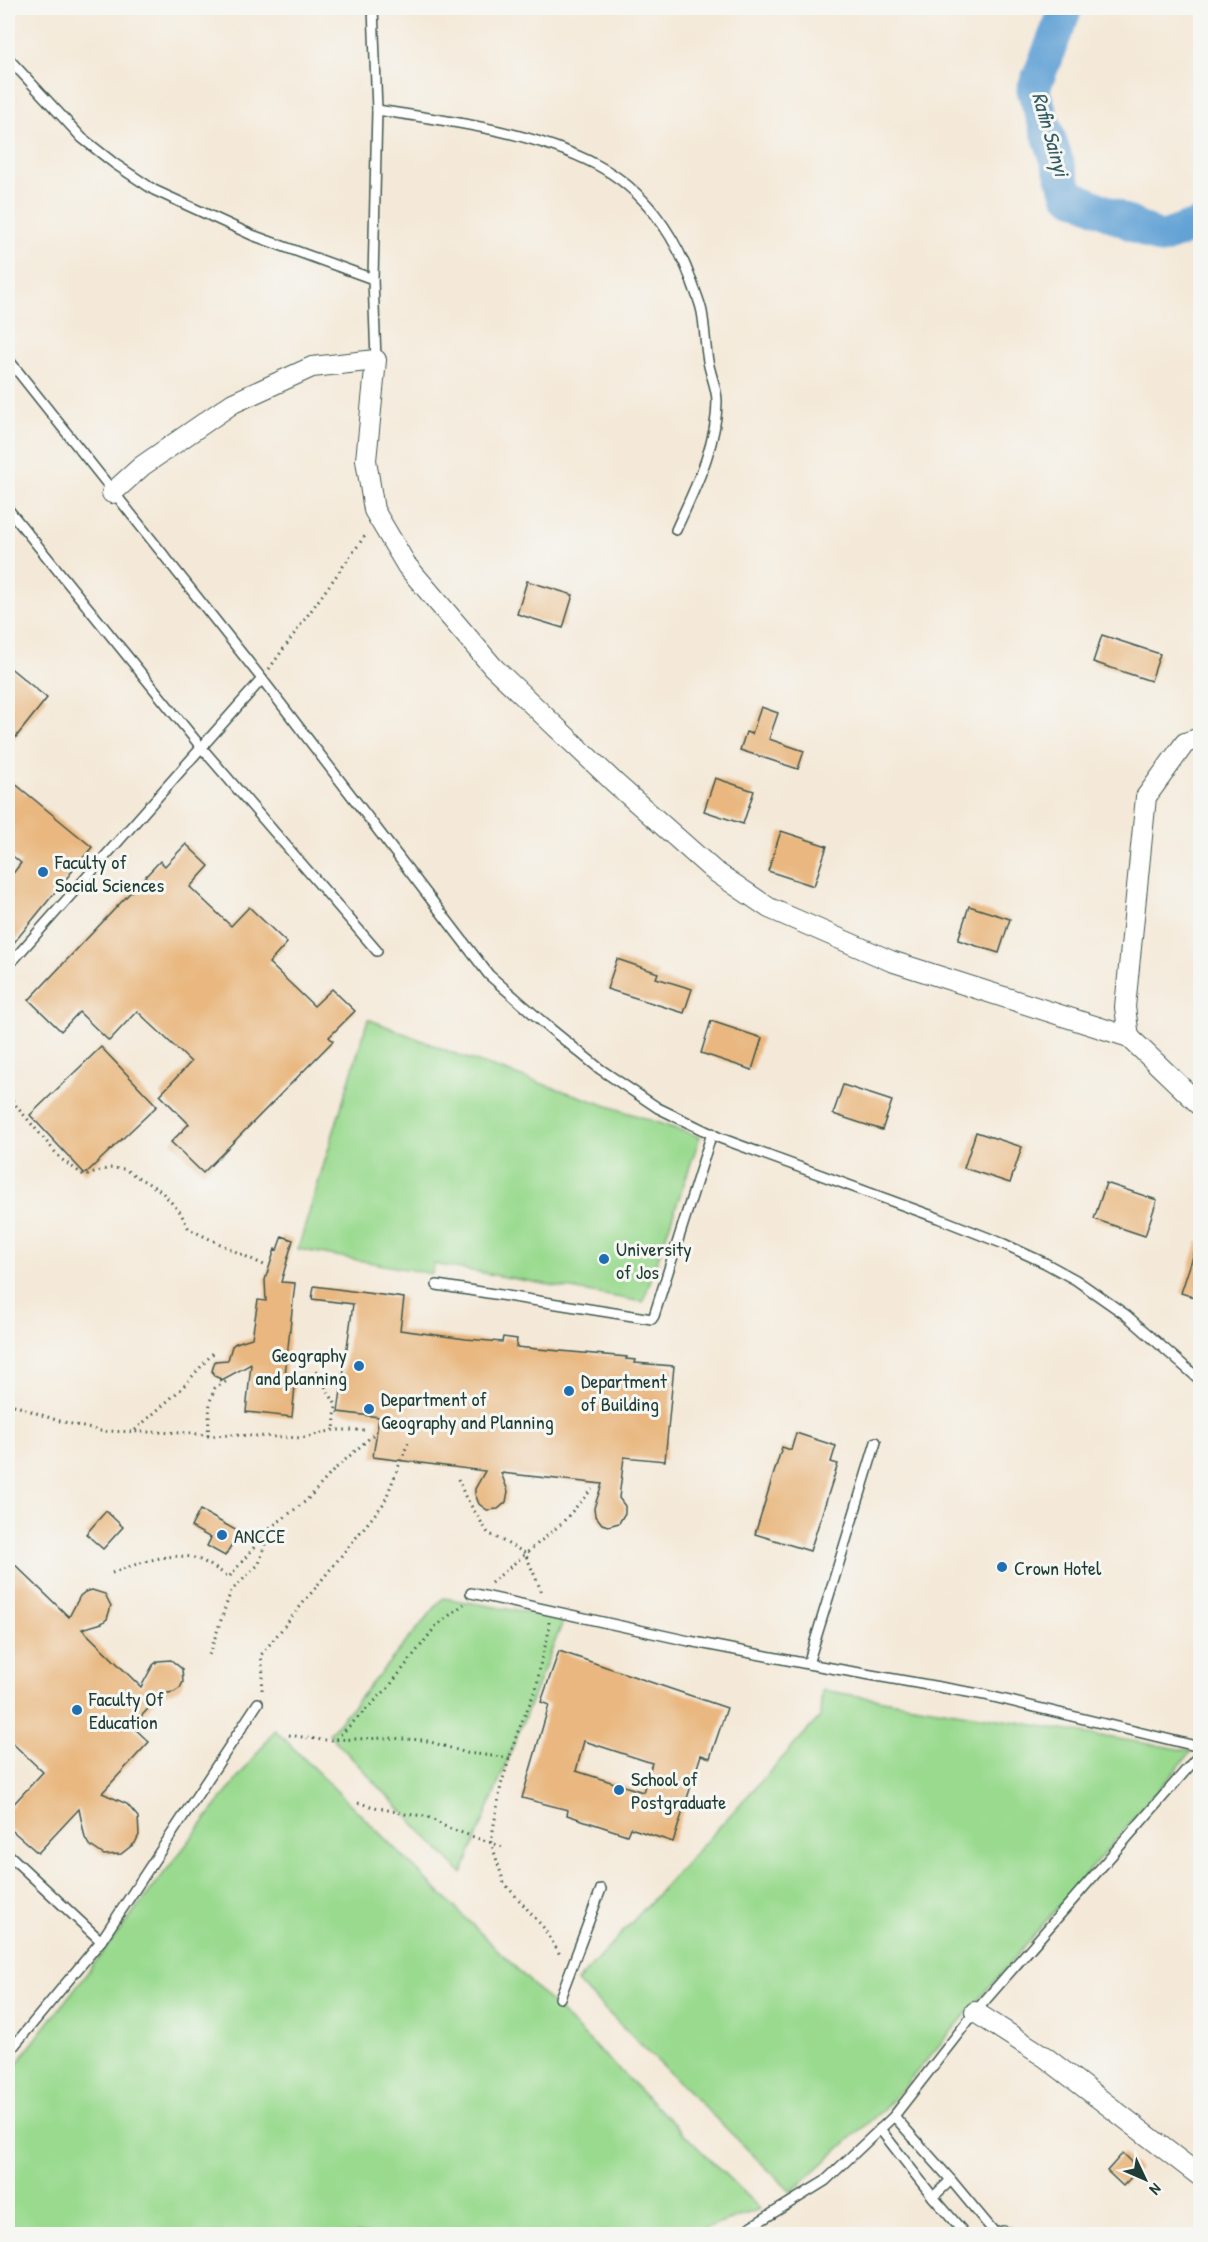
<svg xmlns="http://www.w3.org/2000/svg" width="1208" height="2242" viewBox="0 0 1208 2242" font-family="'Patrick Hand',sans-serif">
	<rect width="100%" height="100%" fill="#f6f6f2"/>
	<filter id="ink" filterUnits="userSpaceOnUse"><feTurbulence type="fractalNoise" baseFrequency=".0167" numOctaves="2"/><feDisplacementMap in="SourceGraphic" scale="12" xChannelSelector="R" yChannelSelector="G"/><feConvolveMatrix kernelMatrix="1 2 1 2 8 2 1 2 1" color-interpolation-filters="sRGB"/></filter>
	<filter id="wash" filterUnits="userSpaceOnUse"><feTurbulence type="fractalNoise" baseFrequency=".008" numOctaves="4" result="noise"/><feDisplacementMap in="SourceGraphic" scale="24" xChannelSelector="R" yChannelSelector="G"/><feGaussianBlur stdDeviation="1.35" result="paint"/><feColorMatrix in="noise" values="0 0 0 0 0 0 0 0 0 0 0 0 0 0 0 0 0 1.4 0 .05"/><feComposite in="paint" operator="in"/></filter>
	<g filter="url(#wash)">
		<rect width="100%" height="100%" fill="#f4e9d8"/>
		<g fill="#9ada8f" stroke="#5c8c62" stroke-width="1.5">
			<polygon points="368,1019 463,1057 700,1137 643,1302 434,1264 432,1274 298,1249"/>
			<polygon points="443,1598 564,1619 462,1874 329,1734"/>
			<polygon points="822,1690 1192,1751 888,2105 791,2192 577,1982 820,1717"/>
			<polygon points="275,1730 760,2209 692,2234 8,2234 8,2075"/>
		</g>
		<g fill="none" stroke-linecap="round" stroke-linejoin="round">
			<polyline stroke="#62a2d5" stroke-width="33" points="1066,8 1033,90 1068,194 1161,238 1200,224"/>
		</g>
		<g id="blocks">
			<g fill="#e9b77f" fill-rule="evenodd">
				<polygon points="527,581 573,595 563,628 517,614"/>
				<polygon points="1102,635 1160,654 1151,681 1093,662"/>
				<polygon points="8,666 47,698 8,747"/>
				<polygon points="761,707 778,713 769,739 804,751 798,769 740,750 746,732 752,734"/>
				<polygon points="8,778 92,847 8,950 8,880 21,863 8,852"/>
				<polygon points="715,778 754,791 743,824 704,811"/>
				<polygon points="781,831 827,846 814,886 768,871"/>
				<polygon points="186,844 209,866 190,887 231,926 249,907 287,943 269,963 314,1006 332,989 355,1011 329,1037 333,1041 203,1173 171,1142 189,1124 160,1095 191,1062 137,1011 109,1041 79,1012 61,1031 29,1000 160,861 165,866"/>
				<polygon points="969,906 1010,919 999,953 958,940"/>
				<polygon points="617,959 658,973 656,978 692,989 684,1013 607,989"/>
				<polygon points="711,1021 762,1038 752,1070 701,1053"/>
				<polygon points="101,1047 157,1106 85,1174 30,1115"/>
				<polygon points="843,1085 892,1101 882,1130 833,1114"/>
				<polygon points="976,1132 1022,1147 1010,1183 964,1168"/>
				<polygon points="1106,1183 1157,1200 1145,1236 1094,1219"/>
				<polygon points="282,1236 293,1240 281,1282 295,1283 285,1375 296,1376 292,1417 246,1412 251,1364 220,1381 221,1379 214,1376 212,1371 215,1361 228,1360 232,1346 236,1343 252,1338 258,1300 266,1301 265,1280 275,1249 277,1250"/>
				<polygon points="1198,1241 1200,1242 1200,1299 1181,1293"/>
				<polygon points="314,1286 404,1298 400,1330 466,1339 502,1342 503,1337 517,1339 516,1347 627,1357 626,1359 636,1360 635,1363 674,1366 665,1461 624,1457 619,1498 625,1506 625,1513 619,1523 608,1526 602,1524 595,1515 594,1508 602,1484 501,1473 508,1491 506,1502 498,1509 487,1510 479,1504 475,1494 475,1489 485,1471 373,1457 379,1417 338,1412 353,1304 312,1299"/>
				<polygon points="796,1433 836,1446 831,1462 838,1464 810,1551 755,1534 782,1447 791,1450"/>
				<polygon points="200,1510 239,1532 225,1556 207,1546 211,1538 191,1527"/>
				<polygon points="106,1511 123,1527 103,1549 86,1534"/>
				<polygon points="8,1558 69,1617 80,1596 85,1592 92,1590 105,1594 111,1606 107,1619 102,1623 82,1629 141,1687 153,1665 158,1661 171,1660 182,1669 183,1682 180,1688 174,1692 162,1694 132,1726 149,1742 102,1793 127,1804 138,1817 139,1835 135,1843 121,1854 104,1855 89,1845 85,1838 79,1809 38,1853 8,1827 8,1810 43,1772 8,1739"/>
				<path d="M559 1651 727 1708 710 1758 701 1755 673 1842 630 1828 627 1835 567 1815 568 1810 522 1798 549 1705 541 1702ZM584 1741 652 1763 643 1792 576 1771Z"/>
				<polygon points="1123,2153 1139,2169 1123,2186 1107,2171"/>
			</g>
		</g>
	</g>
	<g filter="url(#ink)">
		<use href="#blocks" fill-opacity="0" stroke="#3f574d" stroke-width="1.5"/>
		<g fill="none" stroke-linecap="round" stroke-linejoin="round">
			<defs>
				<g id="lane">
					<polyline points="373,8 377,110 373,279 376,360"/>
					<polyline points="8,58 82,138 115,164 154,190 252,235 373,279"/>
					<path d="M377 110C449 121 532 131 597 165 643 189 674 233 692 282 695 291 700 302 702 312 705 328 705 345 708 361 710 374 717 388 717 401 717 446 694 490 676 530"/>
					<polyline points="8,359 262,679 489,975 546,1025 600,1069 658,1108 720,1138 938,1218 1004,1244 1045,1263 1076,1280 1126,1315 1200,1380"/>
					<polyline points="8,509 201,747 377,951"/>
					<polyline points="8,966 262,679"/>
					<polyline points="437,1285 652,1319 654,1316 712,1133"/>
					<polyline points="471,1593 689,1641 808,1664 985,1695 1200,1747"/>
					<polyline points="808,1664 876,1442"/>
					<polyline points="8,1854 101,1941"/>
					<polyline points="560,1998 601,1889"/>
					<polyline points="8,2053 101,1941 258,1703"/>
					<polyline points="894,2116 951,2180 995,2233"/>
					<polyline points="880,2129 933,2197 965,2234"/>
					<polyline points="933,2197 951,2180"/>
					<polyline points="739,2234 825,2181 894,2116 975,2012 1200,1754"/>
					<polyline points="992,2234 1003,2231 1017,2234"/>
				</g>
				<g id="street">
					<polyline points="112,493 142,466 233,403 312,367 376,360 366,460 374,510 378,517 407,566 493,667 615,783 713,870 769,908 891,961 1129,1037 1200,1105"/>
					<polyline points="1129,1037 1125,1007 1146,797 1185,743 1200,738"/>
					<polyline points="975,2012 1045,2057 1200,2176"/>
				</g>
			</defs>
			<use href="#lane" stroke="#3f574d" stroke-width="12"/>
			<use href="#street" stroke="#3f574d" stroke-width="22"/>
			<g stroke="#3f574d" stroke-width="3" stroke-dasharray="1.5 4.5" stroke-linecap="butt">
				<polyline points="269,669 367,533"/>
				<polyline points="8,1096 61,1159 85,1176 109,1168 124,1169 161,1191 180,1212 189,1229 266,1266"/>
				<polyline points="316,1371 336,1405 334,1430"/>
				<polyline points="8,1403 56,1420 99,1431 192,1433 208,1436 234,1435 302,1438 334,1430 366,1430"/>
				<polyline points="135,1430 181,1389 214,1352"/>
				<polyline points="208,1436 210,1401 215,1388 227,1381"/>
				<polyline points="458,1479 465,1496 488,1533 525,1553 543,1595"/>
				<path d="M112 1573C136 1564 165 1553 191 1557 204 1560 218 1570 229 1577L268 1531"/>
				<polyline points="491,1583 562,1523 592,1489"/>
				<polyline points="549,1622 548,1636 541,1660 537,1686 517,1734 501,1785 491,1842 504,1883 543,1927 561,1956"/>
				<polyline points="209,1655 231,1591 259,1564 270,1528 306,1501 334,1470 373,1435"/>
				<polyline points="262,1690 263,1675 261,1655 384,1503 408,1443"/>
				<polyline points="289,1735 322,1740 388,1738 424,1740 467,1753 510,1758"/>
				<polyline points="336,1739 388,1688 436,1626 464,1604"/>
				<polyline points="358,1803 405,1814 426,1816 448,1828 506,1848"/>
			</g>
			<use href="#lane" stroke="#fff" stroke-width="9"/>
			<use href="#street" stroke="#fff" stroke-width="20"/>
		</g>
	</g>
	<g fill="#1f6fb2" stroke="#f6f6f2" stroke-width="2">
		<circle cx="43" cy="872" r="6"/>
		<circle cx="604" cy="1259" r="6"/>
		<circle cx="359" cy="1366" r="6"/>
		<circle cx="569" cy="1391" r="6"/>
		<circle cx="369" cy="1409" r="6"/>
		<circle cx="222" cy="1535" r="6"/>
		<circle cx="1002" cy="1567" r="6"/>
		<circle cx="77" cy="1710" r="6"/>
		<circle cx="619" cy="1790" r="6"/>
	</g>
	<g text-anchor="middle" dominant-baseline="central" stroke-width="6" stroke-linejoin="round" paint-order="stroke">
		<g font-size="20" fill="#1f3d34" stroke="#f6f6f2" text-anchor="start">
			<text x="55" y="861">Faculty of<tspan x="55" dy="23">Social Sciences</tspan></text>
			<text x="616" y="1248">University<tspan x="616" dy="23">of Jos</tspan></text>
			<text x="347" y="1354" text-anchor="end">Geography<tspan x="347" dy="23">and planning</tspan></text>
			<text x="581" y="1380">Department<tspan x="581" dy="23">of Building</tspan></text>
			<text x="381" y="1398">Department of<tspan x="381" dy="23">Geography and Planning</tspan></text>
			<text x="234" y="1535">ANCCE</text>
			<text x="1014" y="1567">Crown Hotel</text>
			<text x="89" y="1698">Faculty Of<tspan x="89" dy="23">Education</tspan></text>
			<text x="631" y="1778">School of<tspan x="631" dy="23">Postgraduate</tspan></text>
		</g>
		<g font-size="21" font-style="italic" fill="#335b64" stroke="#f6f6f2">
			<text transform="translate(1051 134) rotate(74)">Rafin Sainyi</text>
		</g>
	</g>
	<rect width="1208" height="2242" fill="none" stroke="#f6f6f2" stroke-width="30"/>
	<g transform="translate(1145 2179) rotate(134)" stroke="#f6f6f2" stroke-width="4.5" paint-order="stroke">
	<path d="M0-4.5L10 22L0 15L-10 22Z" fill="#1f3d34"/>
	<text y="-9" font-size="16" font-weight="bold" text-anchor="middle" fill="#1f3d34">N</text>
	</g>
</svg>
